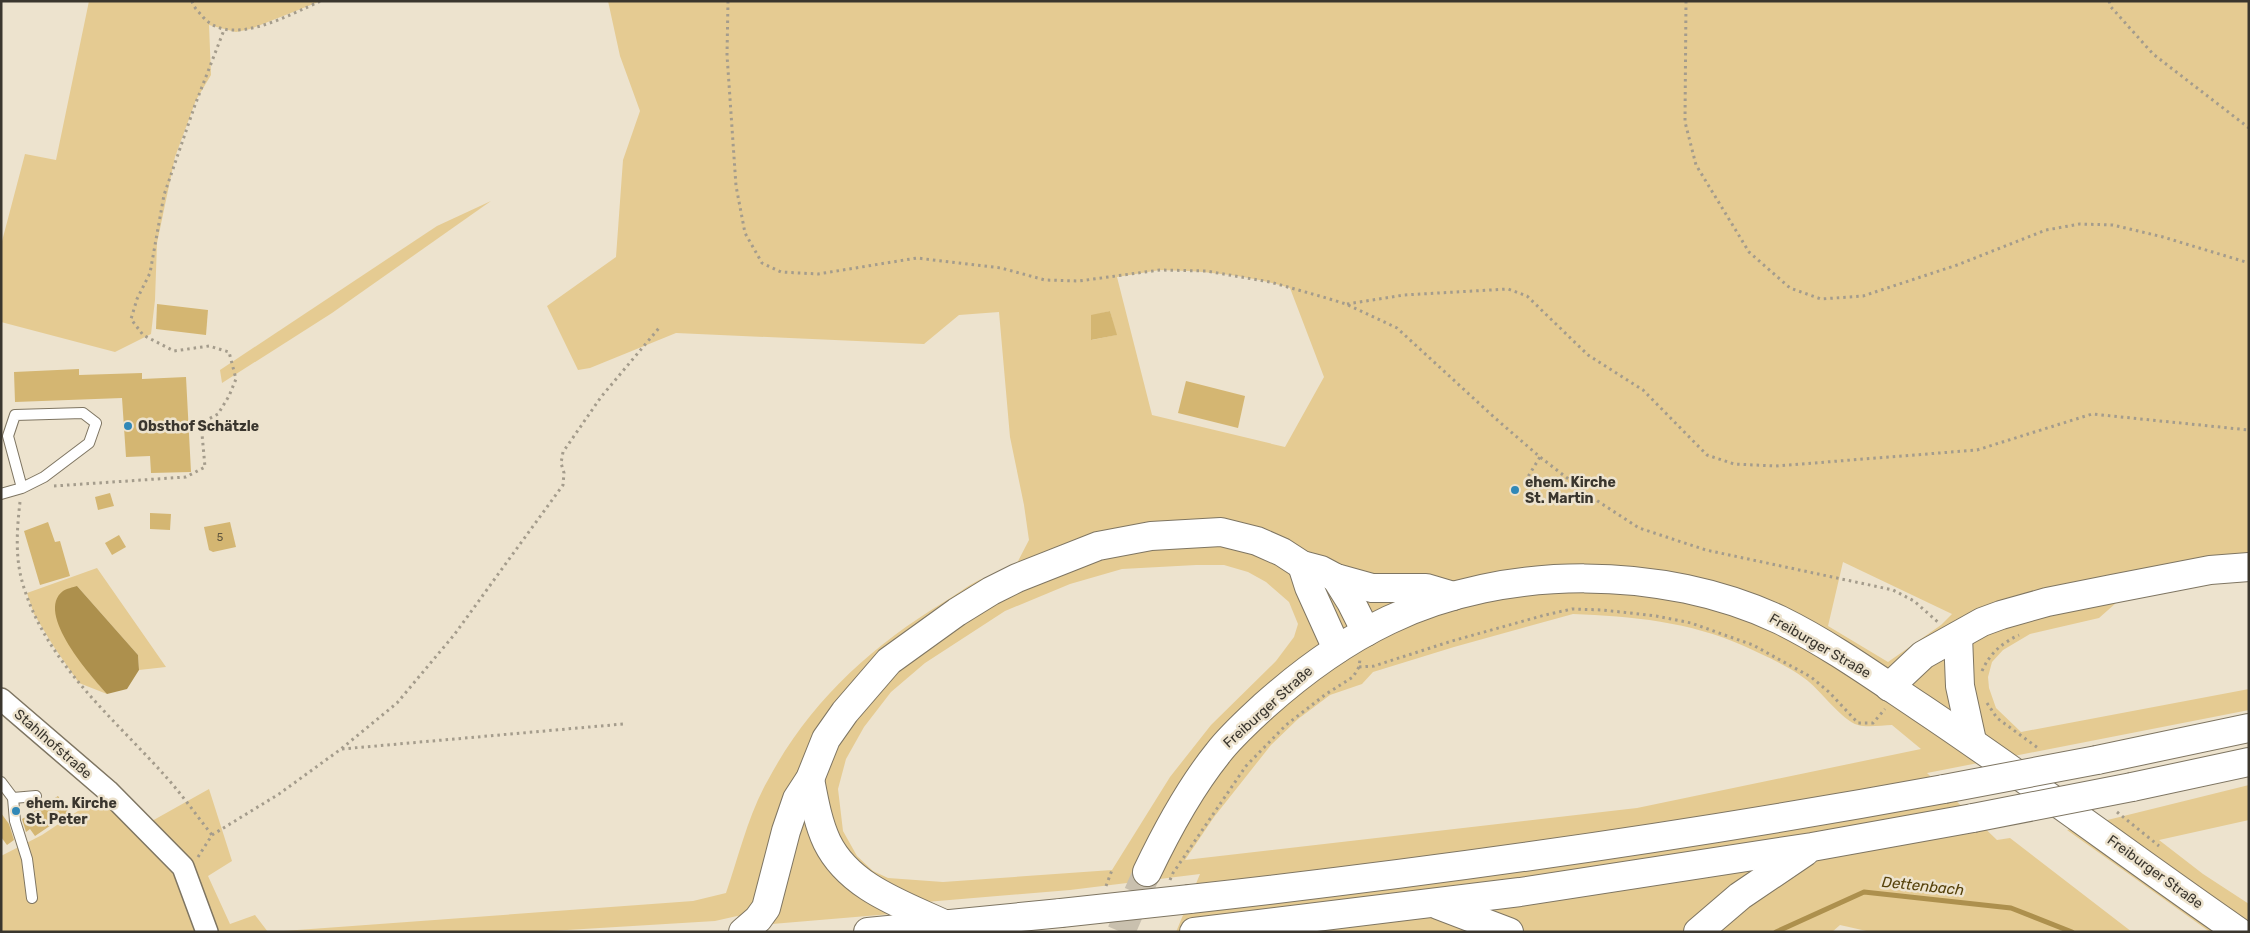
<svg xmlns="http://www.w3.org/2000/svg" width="2250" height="933" viewBox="0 0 2250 933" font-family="Rubik,sans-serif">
	<rect width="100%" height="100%" fill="#ede3ce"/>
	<g fill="#e5cb92" fill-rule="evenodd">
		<polygon points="89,1 321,1 250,29 236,32 209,25 211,75 196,100 175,157 157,243 155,300 151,334 115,352 1,322 1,245 25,154 56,160"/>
		<path d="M608 1H2249V580L2224 579 2116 603 2099 618 2030 634 2003 650 1992 662 1988 677 1989 688 1996 708 2021 732 2249 689V710L1927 773 1997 840 2010 838 2132 932H1871L1840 925 1832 932H1176L1200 874 1070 890 926 902 891 914 772 924 737 916 715 921 534 932H270L693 901 726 893C739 856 748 815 768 780 809 703 870 647 944 602 956 595 967 586 979 580 990 575 1003 571 1015 567L1029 540 1024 505 1010 437 999 312 959 315 924 344 676 333 590 368 578 370 547 306 616 257 623 160 640 111 620 56ZM1160 270C1205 271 1248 275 1290 288L1324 377 1285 447 1152 415 1117 277ZM1110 311 1116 335 1092 340 1091 316ZM1843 562 1952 614 1941 625 1888 662 1828 626ZM1196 565H1224L1248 572 1266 582 1289 602 1298 624 1294 637 1276 661 1211 725 1170 777 1112 870 943 882 888 878 873 871 857 856 843 831 838 789 846 759 864 727 891 692 925 663 1005 611 1070 584 1122 569ZM1573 614C1631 616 1691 622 1744 646 1763 655 1787 665 1804 678 1820 689 1842 721 1858 725 1868 728 1882 725 1892 725L1921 749 1637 808 1185 860 1214 817 1271 745 1298 719 1330 695 1362 684 1373 672 1454 647Z"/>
		<polygon points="491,201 332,313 222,383 220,370 437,226"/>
		<polygon points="97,568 166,667 139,670 138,655 77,586 89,673 107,694 79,683 54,647 34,614 27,593"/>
		<polygon points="2249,785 2249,820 2159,840 2203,874 2249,904 2249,932 2210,932 2067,830"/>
		<polygon points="209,789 232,861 208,876 230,924 255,915 268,932 1,932 1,856 42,835 108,791 143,826"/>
	</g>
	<path fill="#ad904d" d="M77 586 138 655 139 670 127 689 107 694C92 677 34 613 63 591 66 589 73 587 77 586Z"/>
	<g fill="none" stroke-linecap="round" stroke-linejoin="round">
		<polyline stroke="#ad904d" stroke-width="5" points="1776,932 1864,892 2011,908 2072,932"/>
	</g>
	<g fill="#d4b672">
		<polygon points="157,304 208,310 206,335 156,329"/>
		<polygon points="1110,311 1117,335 1091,340 1091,315"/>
		<polygon points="79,369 79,375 142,373 142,379 186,377 191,472 151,473 150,456 126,457 122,398 15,402 14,372"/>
		<polygon points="1186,381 1245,396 1238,428 1178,413"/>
		<polygon points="110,493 114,506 98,510 95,497"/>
		<polygon points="150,513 171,514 170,530 150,529"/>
		<polygon points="48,522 55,542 60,541 70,576 40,585 24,531"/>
		<polygon points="230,522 236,547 213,552 209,550 204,527"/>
		<polygon points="119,535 126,547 112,555 105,543"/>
		<polygon points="58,796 69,813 35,836 30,829 26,832 22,819"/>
		<polygon points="1,813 9,824 14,840 7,845 1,837"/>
	</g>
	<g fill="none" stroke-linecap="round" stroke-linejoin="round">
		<polyline stroke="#c9c0ae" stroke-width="28" stroke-dasharray="28 14" stroke-linecap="butt" points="1121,932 1147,872"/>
		<defs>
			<g id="lane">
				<polyline points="1,494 22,488 44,477 89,443 96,423 83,413 15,415 8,436 22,488"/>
				<polyline points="1,782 13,798 15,821 27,859 32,898"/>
				<polyline points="13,798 36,796"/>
			</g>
			<polyline id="street" points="1,699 108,791 183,867 207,932"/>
			<g id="secondary">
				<polyline points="1958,636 1960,686 1972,741"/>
				<polyline points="1889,687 1923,655 1982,622 2001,615 2047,602 2112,589 2210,570 2249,567"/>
				<path d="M1147 872C1167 830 1189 789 1218 753 1231 736 1248 721 1264 706 1302 672 1343 642 1389 620 1506 564 1663 565 1780 620 1829 644 1875 677 1920 707 2028 779 2132 858 2239 932"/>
			</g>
			<g id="highway">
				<polyline points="1302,565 1309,587 1337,649"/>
				<polyline points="1336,578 1351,602 1366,632"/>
				<polyline points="2097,760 2249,728"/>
				<path d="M810 779C814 800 818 823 827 842 849 887 901 904 944 924"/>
				<polyline points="2132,787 2249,762"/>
				<path d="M1190 899C1442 871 1694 835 1944 789"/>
				<polyline points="1438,905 1509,932"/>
				<polyline points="743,932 758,919 766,908 786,831 797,799 810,779 826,739 845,712 889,661 957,612 991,591 1017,578 1098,546 1151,536 1221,532 1257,541 1282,552 1302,565 1321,570 1336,578 1372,588 1426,588 1453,596"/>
				<polyline points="868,932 1061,913"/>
				<polyline points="1194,932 1520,892 1812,847 1973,818"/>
				<polyline points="1698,932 1740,896 1805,852"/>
			</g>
		</defs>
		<use href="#lane" stroke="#7e7562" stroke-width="12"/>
		<use href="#street" stroke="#7e7562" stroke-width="24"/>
		<use href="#secondary" stroke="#7e7562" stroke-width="30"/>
		<use href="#highway" stroke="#7e7562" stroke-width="30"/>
		<g stroke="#a49c8c" stroke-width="3" stroke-dasharray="2.5 4" stroke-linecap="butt">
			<path d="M192 1C193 7 199 12 203 17 231 49 290 14 321 1"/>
			<polyline points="728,1 727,55 736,186 745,233 762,263 781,272 818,274 917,258 1001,268 1045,280 1079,281 1160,270 1206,271 1270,282 1323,297 1346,304 1397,328 1495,418 1540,457 1593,498 1639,528 1706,550 1893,590 1914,601 1939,623"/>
			<polyline points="1686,1 1685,122 1696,165 1749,252 1790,288 1821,299 1863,296 1957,265 2046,230 2080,224 2113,225 2163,237 2249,263"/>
			<polyline points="2109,1 2111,7 2153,54 2249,128"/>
			<polyline points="1347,304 1404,295 1508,289 1527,296 1588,355 1643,390 1707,455 1734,464 1776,466 1977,450 2092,414 2249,430"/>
			<polyline points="54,486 186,477 205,467 201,423 218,414 229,396 236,379 229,352 209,346 174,351 143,335 131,319 137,299 150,273 164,195 195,105 224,30"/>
			<polyline points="1536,499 1526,480 1540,457"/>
			<path d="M20 502C17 528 15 556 22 581 44 662 114 718 167 778 183 796 197 816 212 835"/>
			<polyline points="1359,667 1374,666 1452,641 1545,615 1572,609 1603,610 1656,616 1691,623 1753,645 1811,677 1829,692 1858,723 1873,723 1885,709"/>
			<path d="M1982 671C1990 653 2002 643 2019 635"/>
			<polyline points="1987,703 1997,718 2038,748"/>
			<polyline points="342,749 623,724"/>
			<polyline points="2117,812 2159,846"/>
			<polyline points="198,857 212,835 279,794 341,749 397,703 454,635 563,485 564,473 561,463 563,452 601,397 659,328"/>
			<polyline points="1170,880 1173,873 1246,766 1286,725 1326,694 1353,677 1359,667 1360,659"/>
			<polyline points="1106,886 1112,870"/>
		</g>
		<use href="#lane" stroke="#fff" stroke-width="10"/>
		<use href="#street" stroke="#fff" stroke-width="21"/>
		<use href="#secondary" stroke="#fff" stroke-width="28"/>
		<use href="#highway" stroke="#fff" stroke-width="28"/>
		<defs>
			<g id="highway-bridge">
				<polyline points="1944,789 2097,760"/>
				<polyline points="1973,818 2132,787"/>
				<polyline points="1061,913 1190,899"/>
			</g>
		</defs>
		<use href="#highway-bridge" stroke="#7e7562" stroke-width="30" stroke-linecap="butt"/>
		<use href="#highway-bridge" stroke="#fff" stroke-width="28"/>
	</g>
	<g fill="#3188b7" stroke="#ede3ce" stroke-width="2">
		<circle cx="128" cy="426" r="5"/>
		<circle cx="1515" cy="490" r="5"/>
		<circle cx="16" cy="811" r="5"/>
	</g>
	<g text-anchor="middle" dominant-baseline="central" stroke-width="5" stroke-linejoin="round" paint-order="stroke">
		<g font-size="11" fill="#60563f">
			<text x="220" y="537">5</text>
		</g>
		<g font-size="14" font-weight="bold" fill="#3a362e" stroke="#ede3ce" text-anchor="start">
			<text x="138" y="426">Obsthof Schätzle</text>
			<text x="1525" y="482">ehem. Kirche<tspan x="1525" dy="16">St. Martin</tspan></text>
			<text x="26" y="803">ehem. Kirche<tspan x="26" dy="16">St. Peter</tspan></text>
		</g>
		<g font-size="14" fill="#3a362e" stroke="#ede3ce">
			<text transform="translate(1820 646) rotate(30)">Freiburger Straße</text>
			<text transform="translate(1268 707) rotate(-42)">Freiburger Straße</text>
			<text transform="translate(53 744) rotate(41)">Stahlhofstraße</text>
			<text transform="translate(2155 872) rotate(36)">Freiburger Straße</text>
		</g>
		<g font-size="15" font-style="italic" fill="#55410a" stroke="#ede3ce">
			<text transform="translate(1923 886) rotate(6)">Dettenbach</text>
		</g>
	</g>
	<rect width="2250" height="933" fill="none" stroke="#3a362e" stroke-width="5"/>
</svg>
